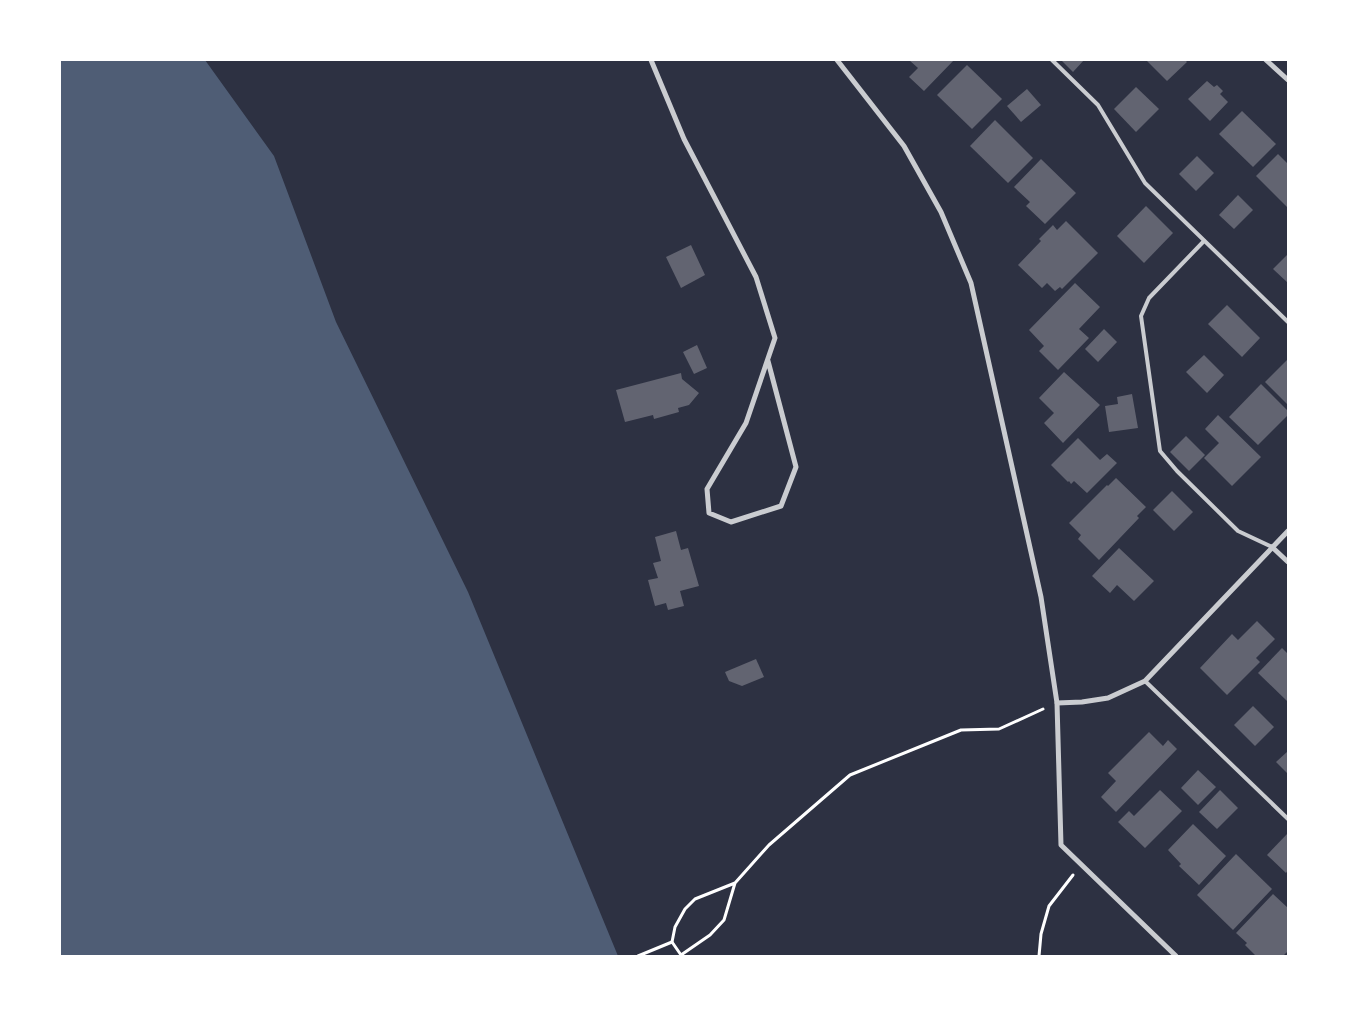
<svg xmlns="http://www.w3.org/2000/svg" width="1348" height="1016" viewBox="0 0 1348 1016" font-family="'Noto Serif',serif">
	<rect width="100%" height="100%" fill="#2d3142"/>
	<polygon fill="#4f5d75" points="60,60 205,60 274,156 336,322 468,592 618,956 60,956"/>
	<g fill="#626471">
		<polygon points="909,60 954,60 924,91 909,77 918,68"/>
		<polygon points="1061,60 1084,60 1073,72"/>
		<polygon points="1146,60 1185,60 1187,62 1167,81"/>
		<polygon points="967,65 1002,99 972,129 937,95"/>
		<polygon points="1207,81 1214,87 1217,85 1223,91 1220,94 1228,102 1210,121 1188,99"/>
		<polygon points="1136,87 1159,109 1136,132 1114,109"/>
		<polygon points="1027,89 1041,105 1021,122 1007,106"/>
		<polygon points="1242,111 1276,144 1253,167 1219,134"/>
		<polygon points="995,120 1033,158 1008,183 970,146"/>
		<polygon points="1278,154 1288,164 1288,208 1256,176"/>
		<polygon points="1197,156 1214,173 1196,191 1179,174"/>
		<polygon points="1041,159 1076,193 1045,224 1026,206 1030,202 1014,187"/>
		<polygon points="1238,195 1253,210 1234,229 1219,215"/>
		<polygon points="1146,206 1173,233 1144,263 1117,236"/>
		<polygon points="1066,221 1098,253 1062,289 1060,287 1055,291 1047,283 1042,288 1018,265 1041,241 1039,239 1053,225 1057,230"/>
		<polygon points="691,245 705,275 681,288 666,257"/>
		<polygon points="1288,254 1288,283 1273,269"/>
		<polygon points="1075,283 1100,307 1079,329 1089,338 1058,370 1039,351 1044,346 1029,330"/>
		<polygon points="1227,305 1260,338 1242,357 1208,324"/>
		<polygon points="1104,329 1117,342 1098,362 1085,349"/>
		<polygon points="697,345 707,368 694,374 683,352"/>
		<polygon points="1204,355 1224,375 1207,393 1186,372"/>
		<polygon points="1288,359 1288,405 1265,382"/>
		<polygon points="1064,372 1100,405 1063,443 1044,423 1054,413 1039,398"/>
		<polygon points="681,373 682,379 699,393 689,405 678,408 679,412 654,419 653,415 625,422 616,390"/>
		<polygon points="1261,384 1288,411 1288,415 1258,445 1229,417"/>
		<polygon points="1132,394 1138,428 1109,432 1105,406 1118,404 1117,397"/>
		<polygon points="1218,415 1261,457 1232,486 1204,458 1219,443 1205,429"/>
		<polygon points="1186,436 1205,455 1189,471 1170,452"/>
		<polygon points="1078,438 1100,460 1107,454 1117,463 1087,493 1074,481 1071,484 1069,481 1068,482 1051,465"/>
		<polygon points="1116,478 1146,507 1137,516 1139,518 1099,560 1078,539 1081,535 1069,523 1107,485 1108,486"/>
		<polygon points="1172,491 1193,512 1174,531 1153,510"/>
		<polygon points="676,531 681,550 688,548 699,586 680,591 684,606 668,610 666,603 655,606 648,580 658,578 653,563 661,561 655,537"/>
		<polygon points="1119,548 1154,581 1134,601 1117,585 1110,593 1092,576"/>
		<polygon points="1257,621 1275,639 1256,658 1260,662 1227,695 1200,668 1232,634 1238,640"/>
		<polygon points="1282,648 1288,654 1288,702 1258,673"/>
		<polygon points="756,659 764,677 742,686 729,681 725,672"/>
		<polygon points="1253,706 1274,727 1255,746 1234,725"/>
		<polygon points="1149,732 1163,746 1168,740 1177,749 1116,812 1101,797 1116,781 1108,773"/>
		<polygon points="1288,751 1288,774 1276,762"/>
		<polygon points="1198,770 1216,787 1198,805 1181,788"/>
		<polygon points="1160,790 1182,811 1145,848 1118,822 1129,811 1134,816"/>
		<polygon points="1220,790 1238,808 1217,829 1199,812"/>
		<polygon points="1193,824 1226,856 1199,885 1179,866 1181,864 1168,850"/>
		<polygon points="1288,833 1288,870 1286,873 1267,855"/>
		<polygon points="1236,854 1272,889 1233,930 1197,895"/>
		<polygon points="1273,894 1288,908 1288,951 1283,956 1256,956 1245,945 1247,943 1236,933"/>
	</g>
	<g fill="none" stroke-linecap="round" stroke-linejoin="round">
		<g stroke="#fff" stroke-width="3">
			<polyline points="735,883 724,920 710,935 681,955 672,942 675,927 685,909 695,899 735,883 769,845 850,775 961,730 999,729 1043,709"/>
			<polyline points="638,956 672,942"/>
			<polyline points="1039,956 1041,934 1049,906 1073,875"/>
		</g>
		<g stroke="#caccd0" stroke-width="4">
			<polyline points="1052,60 1098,105 1145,183 1288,322"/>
			<polyline points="1204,241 1149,298 1141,316 1160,451 1177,471 1238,531 1272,547"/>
			<polyline points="1145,681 1288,819"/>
		</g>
		<g stroke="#caccd0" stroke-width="5">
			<polyline points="651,60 684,139 756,277 775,338 746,423 707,489 709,513 731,522 781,506 796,467 768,361"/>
			<polyline points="837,60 904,146 941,212 971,283 1041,597 1057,703 1061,845 1176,956"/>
			<polyline points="1266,60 1288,80"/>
			<polyline points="1272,547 1288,562"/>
			<polyline points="1057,703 1082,702 1108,698 1145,681 1288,531"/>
		</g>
	</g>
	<rect width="1348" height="1016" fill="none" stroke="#ffffff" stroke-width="122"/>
</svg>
